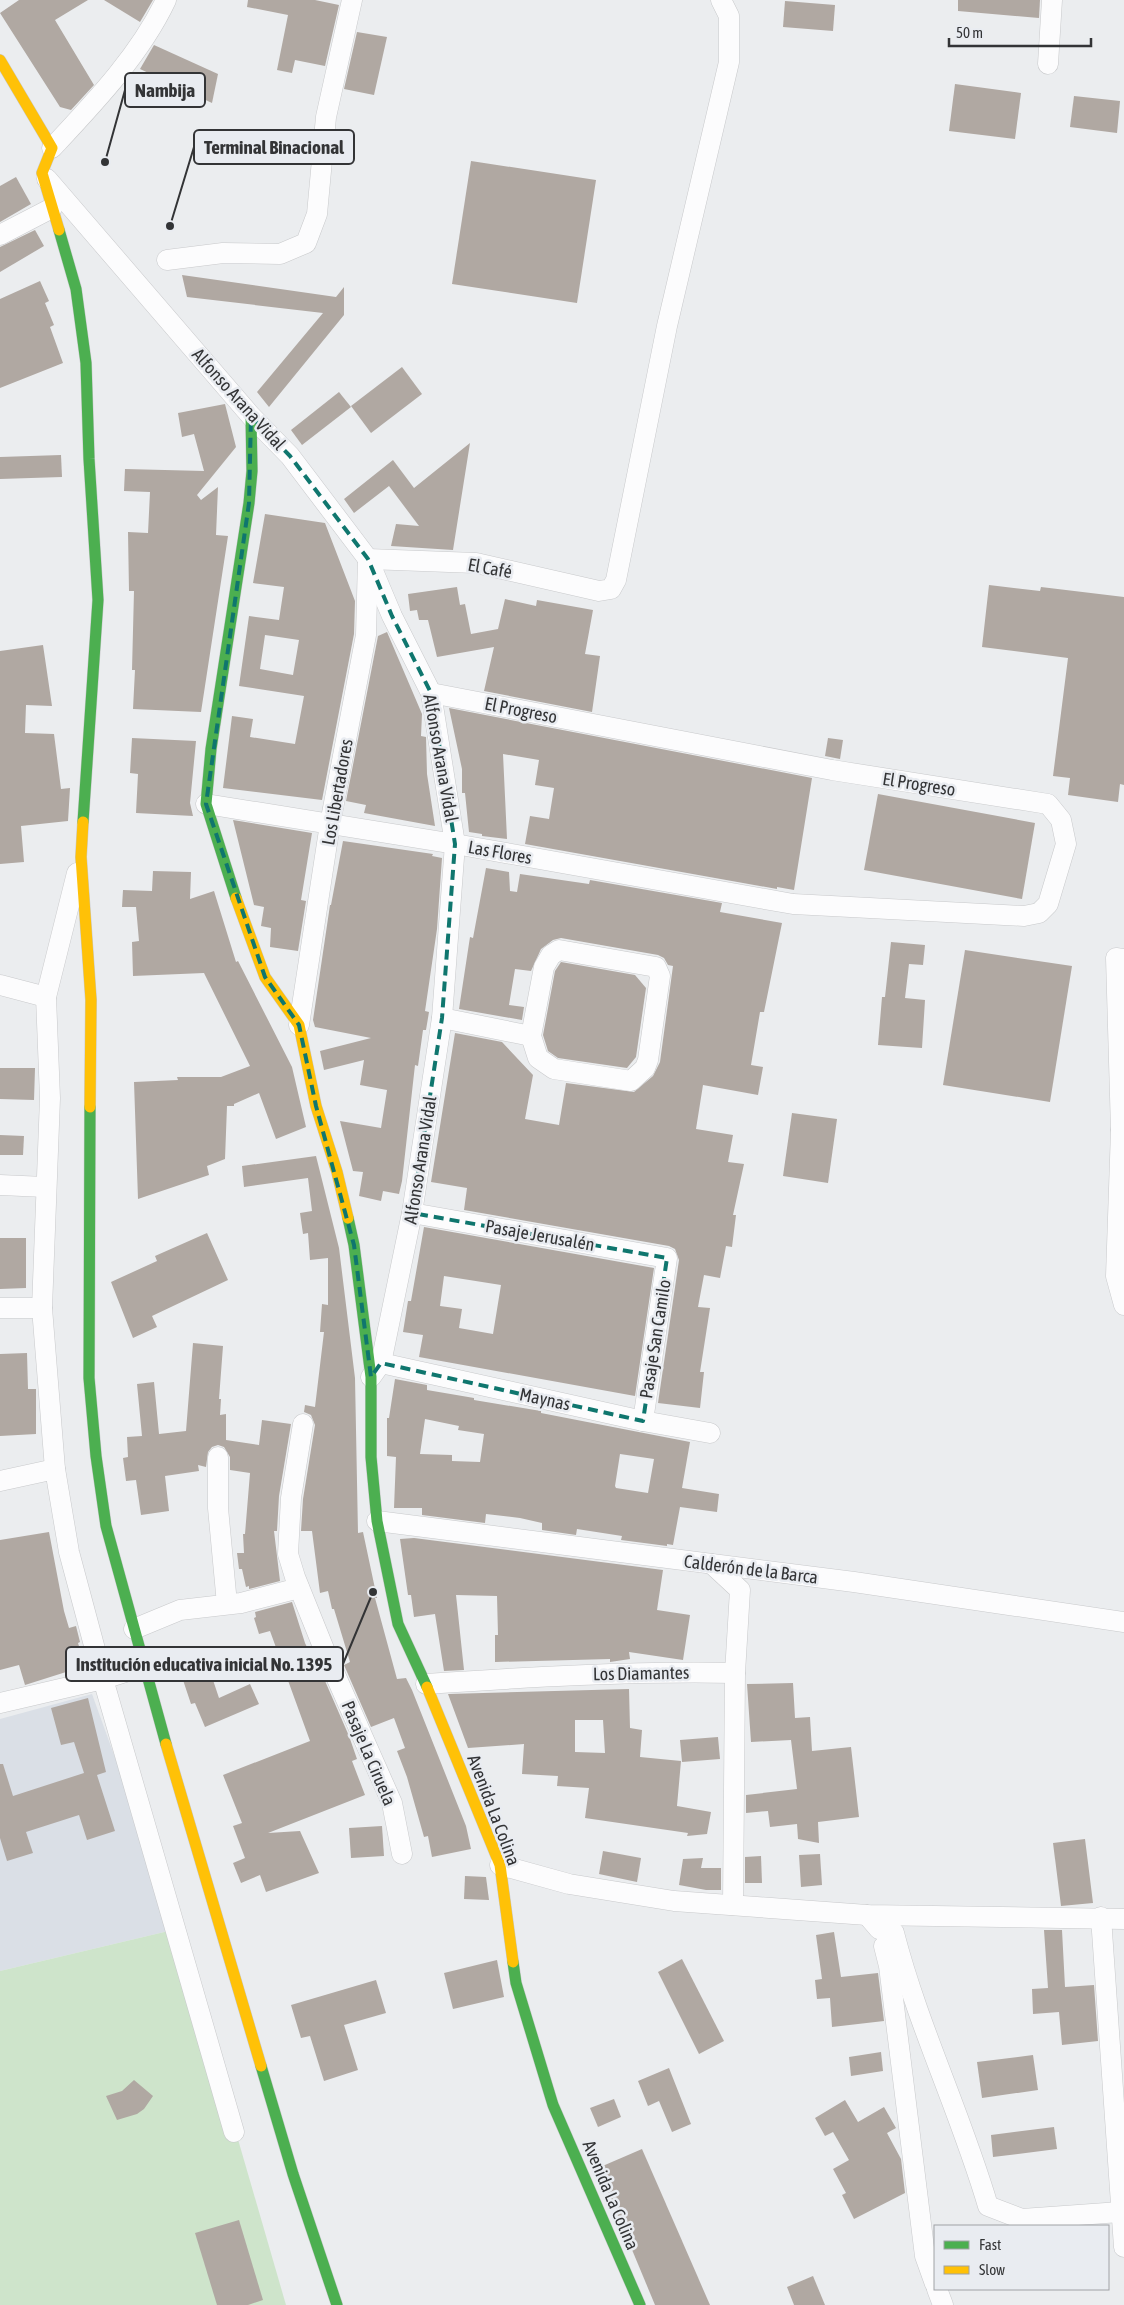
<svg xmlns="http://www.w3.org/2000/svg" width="1124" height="2305" viewBox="0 0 1124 2305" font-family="'Asap Condensed',sans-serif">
	<rect width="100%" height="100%" fill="#ebedef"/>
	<polygon fill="#dadfe6" points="92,1694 177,1929 0,1971 0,1719"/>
	<polygon fill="#cee4cb" points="177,1929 286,2305 0,2305 0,1971"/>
	<g fill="#b0a8a2" fill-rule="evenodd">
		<polygon points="19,0 88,0 55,20 94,85 71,110 60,107 0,13"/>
		<polygon points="104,0 153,0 140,22"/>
		<polygon points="248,0 315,0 339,5 325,66 295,60 292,73 277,70 288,15 247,7"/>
		<polygon points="958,0 1040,0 1039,18 958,11"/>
		<polygon points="785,1 835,5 833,31 783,27"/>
		<polygon points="357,32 387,37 374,95 344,89"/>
		<polygon points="154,45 218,74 212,103 140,69"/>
		<polygon points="955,84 1021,93 1015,139 949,131"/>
		<polygon points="1074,96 1120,101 1117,133 1070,127"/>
		<polygon points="471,161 596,180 577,303 452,284"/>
		<polygon points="16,177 31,204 0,222 0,186"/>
		<polygon points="35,230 44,246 0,272 0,247"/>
		<polygon points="182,275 336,297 344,287 344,315 269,407 257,392 323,313 187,297"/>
		<polygon points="40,281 49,301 45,303 54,325 50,327 63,363 0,388 0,299"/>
		<polygon points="402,367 422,394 371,433 351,406"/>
		<polygon points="339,392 351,407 302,445 291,430"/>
		<polygon points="225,404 236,447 197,495 201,500 218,487 216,535 228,536 201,712 133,709 135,670 132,670 134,591 129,591 128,532 148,533 150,492 124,491 125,469 204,471 194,434 182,437 178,413"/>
		<polygon points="470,443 453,550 391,546 396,524 419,526 389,486 354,513 344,499 393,460 414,488"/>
		<polygon points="61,455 62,477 0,479 0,457"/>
		<path d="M265 514 325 523 355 601 354 634 322 800 223 788 232 716 253 719 250 737 295 744 304 696 239 686 249 616 279 620 284 587 253 583ZM265 635 299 640 293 675 260 669Z"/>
		<polygon points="989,585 1040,591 1041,587 1124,597 1124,785 1120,784 1118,802 1068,795 1070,778 1053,776 1068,658 982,647"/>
		<polygon points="457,587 460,605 465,604 471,634 498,629 505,599 536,606 537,600 593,610 585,654 600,656 592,712 484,691 494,647 437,657 428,620 419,620 417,610 410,611 408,594"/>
		<polygon points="387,632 422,714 421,736 426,737 427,774 435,826 364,813 366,805 346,801 378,636"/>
		<polygon points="43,645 52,706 26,705 25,733 54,734 61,789 70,788 68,821 21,826 24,862 0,864 0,651"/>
		<polygon points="449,708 812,778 794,890 777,887 777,889 525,844 530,816 549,819 554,788 535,785 539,760 503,754 507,839 482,836 482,834 469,832 465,793 462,793 462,769"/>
		<polygon points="132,738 196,741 190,803 193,816 136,813 138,774 130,773"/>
		<polygon points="828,738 843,740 840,759 825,756"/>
		<polygon points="878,794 1035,823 1022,899 864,870"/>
		<polygon points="233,820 312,833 301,900 306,901 298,951 270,947 271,928 261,926 264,907 254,905"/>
		<polygon points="343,841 433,854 432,856 442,858 437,929 425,1011 429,1012 426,1030 423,1030 418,1066 415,1065 402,1181 399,1194 383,1191 381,1201 359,1196 363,1172 353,1171 340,1121 381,1128 387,1090 360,1085 364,1060 324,1070 320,1051 371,1038 315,1027 313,1020 330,905 331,905"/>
		<polygon points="486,868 509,872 510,891 517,892 520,874 589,884 590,880 722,903 720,912 782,923 764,1012 760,1012 751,1065 763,1067 758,1095 703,1085 696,1129 733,1135 728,1162 744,1164 733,1215 736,1215 732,1247 726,1246 720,1278 704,1275 698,1307 710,1308 700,1372 704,1372 700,1408 658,1403 679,1260 675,1249 669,1246 464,1210 467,1188 431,1182 455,1033 502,1042 533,1075 525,1119 559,1125 566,1083 634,1092 653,1076 660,1062 673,966 668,965 664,958 658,955 561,938 553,940 541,949 531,971 515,969 509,1005 524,1007 522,1020 459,1009 470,937 473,938"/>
		<polygon points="153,871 191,872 190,899 214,891 236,962 238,961 292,1067 306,1127 276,1139 259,1093 234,1104 234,1106 227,1106 225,1159 207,1166 209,1175 138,1199 134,1082 178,1080 177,1077 221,1077 250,1066 204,973 133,976 132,942 139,941 136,907 122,907 123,890 152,891"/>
		<polygon points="891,942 925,945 923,965 909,964 905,998 925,1000 922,1048 878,1045 882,997 885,997"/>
		<polygon points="965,950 1072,966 1050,1102 943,1085"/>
		<polygon points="561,962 635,975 646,988 636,1057 627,1068 558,1058 548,1051 543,1035 555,971"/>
		<polygon points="0,1068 35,1068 34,1100 0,1099"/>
		<polygon points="792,1113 837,1119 828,1183 783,1176"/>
		<polygon points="0,1135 24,1136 23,1155 0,1155"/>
		<polygon points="316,1156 339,1248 355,1378 358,1533 363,1532 377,1598 375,1598 397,1679 406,1678 412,1690 466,1826 471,1849 432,1857 428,1836 424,1837 407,1777 397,1751 405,1748 394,1718 371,1727 344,1665 350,1662 334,1609 332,1609 328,1591 320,1593 312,1531 301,1531 303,1499 315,1425 311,1415 304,1412 305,1405 315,1407 324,1332 320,1332 322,1304 328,1305 328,1258 310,1260 308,1233 303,1234 300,1213 312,1211 308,1178 244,1187 242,1166"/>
		<path d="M424 1227 654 1268 635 1396 419 1357 423 1335 403 1332 408 1301H411ZM444 1276 501 1285 493 1334 459 1328 462 1309 440 1306Z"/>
		<polygon points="207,1233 228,1280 152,1316 157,1327 133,1338 111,1282 157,1261 155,1256"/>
		<polygon points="0,1238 26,1238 26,1288 0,1289"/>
		<polygon points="193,1343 223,1346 219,1399 221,1399 220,1415 226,1414 226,1440 259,1445 262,1420 291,1424 279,1496 277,1531 274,1531 280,1581 249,1589 249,1586 246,1587 242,1569 239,1569 237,1553 244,1553 243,1534 245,1534 250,1473 230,1470 230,1457 224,1447 218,1445 212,1447 208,1452 206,1467 198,1465 199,1471 165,1476 169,1511 141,1515 136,1480 126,1481 123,1458 128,1457 127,1437 142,1436 137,1384 154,1382 159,1434 186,1431"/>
		<polygon points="27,1353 28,1389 36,1389 36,1434 0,1436 0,1354"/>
		<path d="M395 1379 427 1385V1390L474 1398V1400L541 1411V1413L690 1442 682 1488 719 1494 717 1512 680 1507 673 1545 667 1544V1546L621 1540 622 1536 577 1529 576 1535 542 1530V1523L520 1518 486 1514 485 1523 422 1515V1508H394L396 1457 387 1456V1418H389ZM425 1419 459 1426 458 1430 484 1434 480 1462 452 1461V1455L420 1454ZM620 1454 654 1459 648 1493 616 1488 615 1486Z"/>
		<polygon points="49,1532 64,1611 69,1628 76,1626 80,1642 78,1643 85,1666 25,1685 19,1665 0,1670 0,1540"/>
		<polygon points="414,1538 663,1570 657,1610 690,1615 683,1660 629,1652 630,1659 610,1662 610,1659 495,1662 495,1635 498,1635 497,1596 456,1595 464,1670 444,1671 435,1614 414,1617 411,1595 408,1595 400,1539"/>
		<polygon points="292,1602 305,1643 320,1674 322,1674 349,1736 357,1759 352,1761 365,1795 268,1833 300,1831 319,1873 266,1892 260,1875 241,1883 233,1863 245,1858 233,1826 242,1823 223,1775 310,1741 270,1631 259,1634 254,1618 256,1617 255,1612"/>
		<polygon points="207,1662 219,1698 250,1684 259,1704 205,1727 195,1703 191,1704 180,1671"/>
		<polygon points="793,1683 795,1718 810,1717 812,1751 851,1747 859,1817 818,1822 819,1843 798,1839 797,1824 770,1827 768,1811 746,1813 746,1795 797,1789 791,1740 751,1742 747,1684"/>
		<path d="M629 1689 630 1728 642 1730 640 1757 681 1761 677 1806 711 1812 707 1834 687 1836 688 1833 585 1818 589 1788 557 1786 558 1776 522 1774 524 1744 468 1748 448 1694ZM575 1720H603L605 1753 575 1752Z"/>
		<polygon points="88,1698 106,1772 97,1775 115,1831 87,1840 79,1815 26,1832 33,1853 7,1861 0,1838 0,1764 3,1764 13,1796 84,1773 74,1742 61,1745 51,1708"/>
		<polygon points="718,1737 720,1759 682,1762 680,1740"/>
		<polygon points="382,1826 384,1856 351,1858 349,1828"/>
		<polygon points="1085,1839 1093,1903 1061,1906 1053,1843"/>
		<polygon points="603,1851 641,1858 637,1882 599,1874"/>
		<polygon points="820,1854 822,1885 801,1887 799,1855"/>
		<polygon points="761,1856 762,1883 745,1883 745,1857"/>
		<polygon points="703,1858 701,1868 721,1868 721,1890 706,1890 679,1885 683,1859"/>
		<polygon points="465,1876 486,1877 489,1900 464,1899"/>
		<polygon points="1044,1930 1062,1930 1065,1987 1094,1985 1098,2041 1062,2045 1059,2012 1033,2014 1032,1989 1048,1988"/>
		<polygon points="834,1932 841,1977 878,1973 884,2021 832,2027 830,1998 817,1999 815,1980 822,1979 816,1935"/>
		<polygon points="682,1959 724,2041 699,2054 658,1972"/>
		<polygon points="497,1960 504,1997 453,2009 444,1973"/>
		<polygon points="376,1980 386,2013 344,2025 358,2070 324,2081 310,2036 301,2038 291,2005"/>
		<polygon points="881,2052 883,2071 851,2076 849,2057"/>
		<polygon points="1033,2055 1038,2090 982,2098 977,2062"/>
		<polygon points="669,2068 691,2124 672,2132 659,2101 648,2106 638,2081"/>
		<polygon points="134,2080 153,2096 144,2109 137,2114 117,2120 106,2096 122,2091"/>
		<polygon points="614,2099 621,2117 598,2127 590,2108"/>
		<polygon points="845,2100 858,2122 884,2107 896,2128 887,2133 901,2159 905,2193 854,2219 842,2195 846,2193 833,2169 849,2160 833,2132 825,2136 815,2118"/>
		<polygon points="1054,2127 1057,2149 993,2157 991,2135"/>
		<polygon points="642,2149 710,2305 655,2305 598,2168"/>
		<polygon points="239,2220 263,2300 248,2305 217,2305 195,2233"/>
		<polygon points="813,2276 825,2305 794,2305 787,2287"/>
	</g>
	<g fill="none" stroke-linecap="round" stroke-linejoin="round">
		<defs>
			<g id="street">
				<polyline points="1048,64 1052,0"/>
				<path d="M52 148C94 103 140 55 166 0"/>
				<polyline points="47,179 251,416 290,456 368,559 392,616 431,693 455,844 442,1018 412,1213 381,1363 371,1377"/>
				<polyline points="0,235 52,208"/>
				<polyline points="167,260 223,253 280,254 306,243 317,214 326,117 352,0"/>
				<polyline points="206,804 455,844 793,904 1024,916 1039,913 1048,904 1066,844 1061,820 1048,804 832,770 431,693"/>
				<polyline points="77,873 46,997 50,1098 42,1308 55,1469 69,1552 103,1679 234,2132"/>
				<polygon points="559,950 656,967 660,976 648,1060 645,1068 631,1081 554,1069 538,1058 531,1036 544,967 551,955"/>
				<polyline points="1124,959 1116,958 1121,1130 1124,1129"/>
				<polyline points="0,985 46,997"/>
				<polyline points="442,1018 531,1036"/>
				<polyline points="299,1025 330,824 366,635 368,559 476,563 599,591 611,589 616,580 667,326 729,62 729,16 721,0"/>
				<polyline points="1121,1130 1116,1276 1124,1305"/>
				<polyline points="0,1185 45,1187"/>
				<polyline points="412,1213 667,1258 643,1421"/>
				<polyline points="0,1308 42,1308"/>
				<polyline points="381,1363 643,1421 710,1433"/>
				<polyline points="303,1424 291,1498 288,1554 295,1577 326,1654 392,1803 402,1854"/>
				<polyline points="218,1457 218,1508 227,1604"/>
				<polyline points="0,1481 55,1469"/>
				<polyline points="377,1521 854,1582 1124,1622"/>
				<polyline points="134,1629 180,1610 241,1603 299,1588"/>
				<path d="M426 1684C529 1677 632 1671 735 1673L740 1590 712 1564"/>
				<polyline points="0,1703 103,1679 145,1666"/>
				<polyline points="500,1865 569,1884 674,1901 867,1915 1124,1919"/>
				<polyline points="733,1905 735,1673"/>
				<path d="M867 1915 879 1929 894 1933C918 2026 961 2114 988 2206L1022 2219 1120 2212"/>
				<polyline points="1101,1917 1124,2247"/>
				<polyline points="884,1946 889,1966 925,2256 935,2284"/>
				<polyline points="937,2289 943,2305"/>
			</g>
			<g id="fast">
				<polyline points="59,230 76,289 86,363 89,459 98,600 83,822"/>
				<polyline points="236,898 206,804 211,749 249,503 252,471 251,416"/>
				<polyline points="90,1107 89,1378 96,1456 106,1526 166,1744"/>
				<polyline points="348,1218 354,1245 371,1377 371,1457 377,1521 398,1624 427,1687"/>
				<polyline points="513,1962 516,1983 553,2105 640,2305"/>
				<polyline points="261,2066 293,2174 337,2305"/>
			</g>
			<g id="slow">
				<polyline points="0,60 52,148 42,173 59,230"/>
				<polyline points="83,822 81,857 91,1000 90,1107"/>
				<polyline points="236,898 265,977 299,1025 316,1106 337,1172 348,1218"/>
				<polyline points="427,1687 500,1865 513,1962"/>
				<polyline points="166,1744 261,2066"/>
			</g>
		</defs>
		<use href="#street" stroke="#c8c9cb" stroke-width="21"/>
		<use href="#fast" stroke="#c8c9cb" stroke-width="12"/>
		<use href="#slow" stroke="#c8c9cb" stroke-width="12"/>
		<use href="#street" stroke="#fcfcfd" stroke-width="20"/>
		<use href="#fast" stroke="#4caf50" stroke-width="11"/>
		<use href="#slow" stroke="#ffc107" stroke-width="11"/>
	</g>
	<path fill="none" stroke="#0f766e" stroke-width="4" stroke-dasharray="10 6" stroke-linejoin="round" d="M251 416 290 456 368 559 392 616 431 693 455 844 442 1018 412 1213 667 1258 643 1421 381 1363 371 1377 354 1245 316 1106 299 1025 265 977 206 804 249 503Z"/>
	<g text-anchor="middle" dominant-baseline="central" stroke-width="5" stroke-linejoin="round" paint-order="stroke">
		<g font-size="18" fill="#333436" stroke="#e9ecf1">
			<text transform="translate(239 399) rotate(48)">Alfonso Arana Vidal</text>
			<text transform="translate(490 568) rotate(10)">El Café</text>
			<text transform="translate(521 710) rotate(11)">El Progreso</text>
			<text transform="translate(441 758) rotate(80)">Alfonso Arana Vidal</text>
			<text transform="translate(919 784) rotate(9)">El Progreso</text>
			<text transform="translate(337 792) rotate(-80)">Los Libertadores</text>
			<text transform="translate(500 852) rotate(10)">Las Flores</text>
			<text transform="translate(420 1160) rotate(-81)">Alfonso Arana Vidal</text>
			<text transform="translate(540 1235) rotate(10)">Pasaje Jerusalén</text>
			<text transform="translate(655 1339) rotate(-81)">Pasaje San Camilo</text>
			<text transform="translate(545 1399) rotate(12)">Maynas</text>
			<text transform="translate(751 1569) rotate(7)">Calderón de la Barca</text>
			<text transform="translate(641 1673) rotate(-1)">Los Diamantes</text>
			<text transform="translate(369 1753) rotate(67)">Pasaje La Ciruela</text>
			<text transform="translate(494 1810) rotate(69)">Avenida La Colina</text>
			<text transform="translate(611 2195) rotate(67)">Avenida La Colina</text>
		</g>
	</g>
	<path fill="none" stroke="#333436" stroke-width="2" d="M105 162L125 90M170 226L194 147M373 1592L343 1664"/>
	<g fill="#333436" stroke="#e9ecf1" stroke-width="2">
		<circle cx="105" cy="162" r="5"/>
		<circle cx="170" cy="226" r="5"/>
		<circle cx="373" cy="1592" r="5"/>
	</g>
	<g fill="#e9ecf1" stroke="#333436" stroke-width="2">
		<rect x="125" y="73" width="80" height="34" rx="5"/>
		<rect x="194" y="130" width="160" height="34" rx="5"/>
		<rect x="66" y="1647" width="277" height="34" rx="5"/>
	</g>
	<g font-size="19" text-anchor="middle" font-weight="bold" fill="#333436">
		<text x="165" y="97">Nambija</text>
		<text x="274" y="154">Terminal Binacional</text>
		<text x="204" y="1671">Institución educativa inicial No. 1395</text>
	</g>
	<rect x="934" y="2225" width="175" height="65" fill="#e9ecf1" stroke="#a0a2a6"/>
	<rect x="944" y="2241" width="25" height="8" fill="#4caf50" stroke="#a0a2a6"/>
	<text x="979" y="2250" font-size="15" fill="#333436">Fast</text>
	<rect x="944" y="2266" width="25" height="8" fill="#ffc107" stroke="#a0a2a6"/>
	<text x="979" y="2275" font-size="15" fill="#333436">Slow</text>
	<path d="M949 38v8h142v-8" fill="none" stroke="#333436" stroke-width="2.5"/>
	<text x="956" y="38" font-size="15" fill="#333436" stroke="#e9ecf1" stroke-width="4" paint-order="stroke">50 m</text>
</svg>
